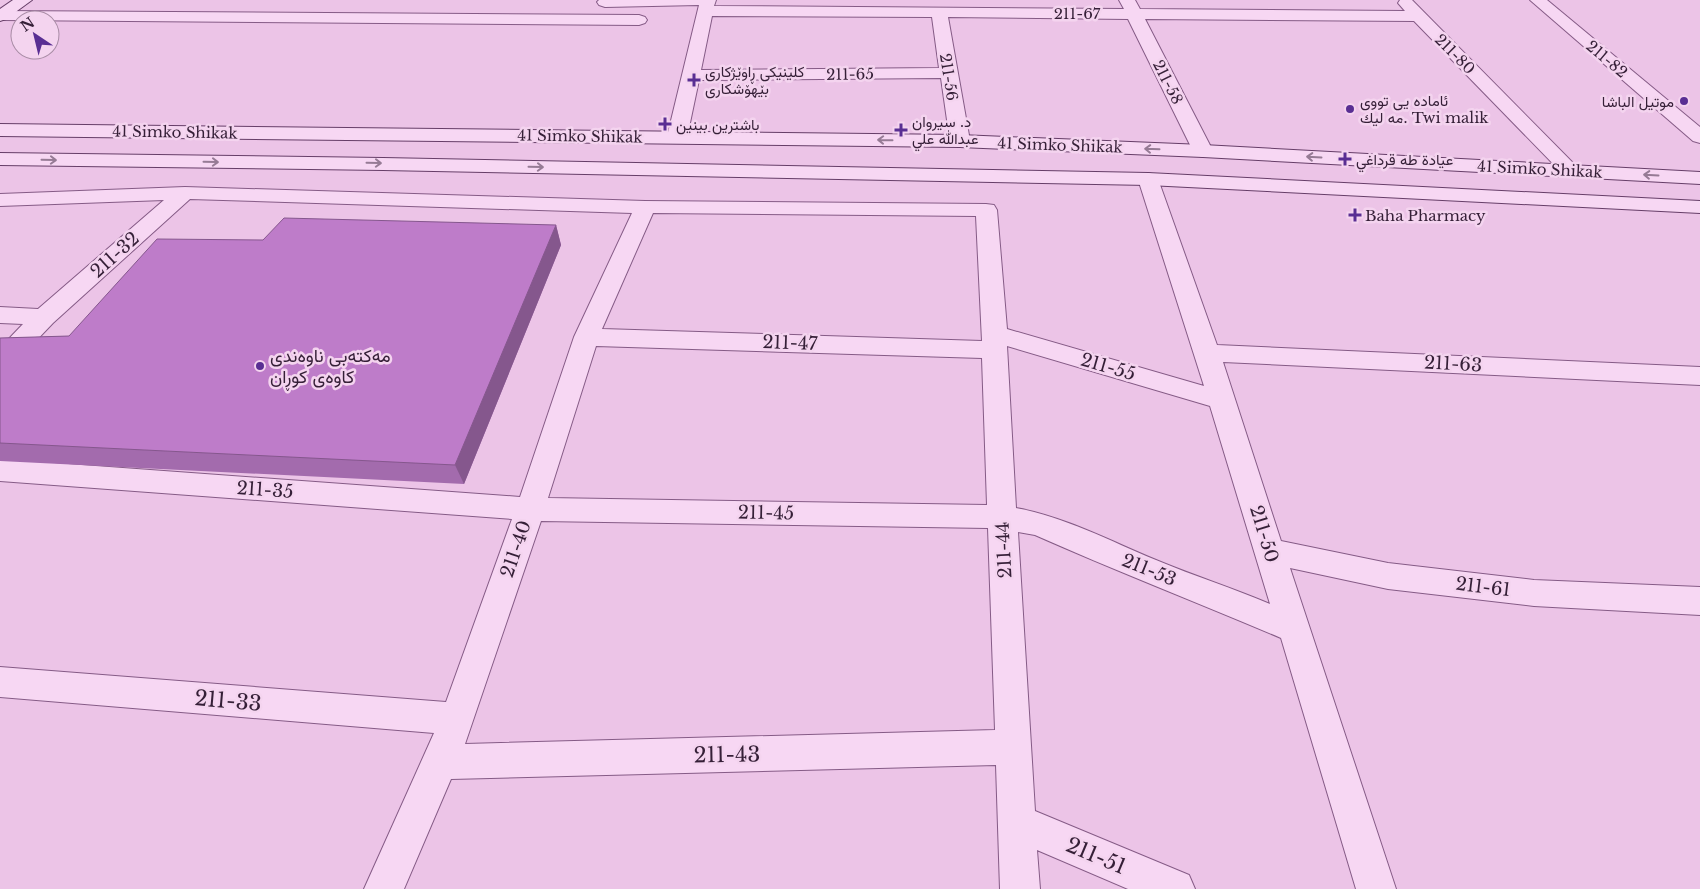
<svg xmlns="http://www.w3.org/2000/svg" width="1700" height="889" viewBox="0 0 1700 889" font-family="'Libre Baskerville',Vazirmatn,serif">
	<rect width="100%" height="100%" fill="#ecc4e7"/>
	<g fill="none" stroke-linecap="round" stroke-linejoin="round">
		<defs>
			<g id="street">
				<path d="M599 0H716L714 6 1124 9 1119 0H1135L1140 9 1405 11 1398 3 1400 0H1412L1581 171 1578 175 1571 177 1564 175 1414 21 1145 19 1213 151 1210 155 1203 157 1196 155 1193 151 1128 19 948 17 970 141 967 145 960 147 953 145 950 141 941 78 699 80 687 137 684 141 677 143 670 141 667 137 699 5 605 7 599 5 597 2ZM712 16 932 17 939 68 701 70Z"/>
				<polygon points="1530,0 1547,0 1700,127 1700,143 1693,141"/>
				<polygon points="0,11 639,15 645,17 647,20 645,23 639,25 2,20 0,19"/>
				<path d="M1148 173 1155 175 1158 179 1217 345 1700 367V385L1223 362 1281 541 1388 563 1534 580 1700 587V615L1534 606 1388 589 1290 568 1396 889H1356L1281 638C1199 603 1116 571 1035 535L1018 532 1035 811 1189 875 1195 889H1128L1037 850 1040 889H1000L996 765 451 779 404 889H364L434 733 0 697V667L446 702 512 519 0 481V459L520 497 574 337 632 213 190 199 53 323 9 369 0 372V348L23 324 0 323V307L38 309 164 200 0 206V194L185 187 645 201 986 204 994 205 997 210 1007 329 1204 386 1138 179 1141 175ZM653 213 976 216 982 341 602 329ZM596 346 982 358 987 505 548 498ZM1007 346 1210 406 1270 604C1233 588 1194 576 1156 560 1110 541 1065 517 1016 508ZM541 521 988 528 995 730 465 744Z"/>
			</g>
			<g id="secondary">
				<polygon points="13,0 32,0 6,19 0,21 0,9"/>
				<polygon points="0,124 960,135 1203,145 1700,172 1700,184 1203,157 960,147 0,136"/>
				<polygon points="0,153 383,158 1148,173 1700,201 1700,213 1148,185 383,170 0,165"/>
			</g>
		</defs>
		<use href="#street" stroke="#855b86" stroke-width="2"/>
		<use href="#secondary" stroke="#663e68" stroke-width="2"/>
		<use href="#street" fill="#f7d7f3" fill-rule="evenodd"/>
		<use href="#secondary" fill="#f7d7f3" fill-rule="evenodd"/>
	</g>
	<polygon fill="#a36bad" points="556,225 561,245 464,484 0,461 0,338 69,336"/>
	<polygon fill="#85578d" points="556,225 561,245 464,484 455,465"/>
	<polygon fill="#be7cc9" stroke="#85578d" points="284,218 556,225 455,465 0,443 0,338 69,336 157,239 263,240"/>
	<defs><path id="oneway-shaft" d="M-6 0H5M1.5-3L5.5 0L1.5 3" fill="none" stroke-width="1.6" stroke-linecap="round" stroke-linejoin="round" transform="scale(1.25)"/></defs>
	<g stroke="#967b95">
		<use href="#oneway-shaft" transform="translate(885 140) rotate(-179)"/>
		<use href="#oneway-shaft" transform="translate(1152 149) rotate(-178)"/>
		<use href="#oneway-shaft" transform="translate(1314 157) rotate(-177)"/>
		<use href="#oneway-shaft" transform="translate(49 160) rotate(1)"/>
		<use href="#oneway-shaft" transform="translate(211 162) rotate(1)"/>
		<use href="#oneway-shaft" transform="translate(374 163) rotate(1)"/>
		<use href="#oneway-shaft" transform="translate(536 167) rotate(1)"/>
		<use href="#oneway-shaft" transform="translate(1651 175) rotate(-177)"/>
	</g>
	<g fill="#592e93" stroke="#f4d4ef" stroke-width="2">
		<path d="M691.5 72.5h5v5h5v5h-5v5h-5v-5h-5v-5h5z"/>
		<circle cx="1684" cy="101" r="5"/>
		<circle cx="1350" cy="109" r="5"/>
		<path d="M662.5 116.5h5v5h5v5h-5v5h-5v-5h-5v-5h5z"/>
		<path d="M898.5 122.5h5v5h5v5h-5v5h-5v-5h-5v-5h5z"/>
		<path d="M1342.5 151.5h5v5h5v5h-5v5h-5v-5h-5v-5h5z"/>
		<path d="M1352.5 207.5h5v5h5v5h-5v5h-5v-5h-5v-5h5z"/>
		<circle cx="260" cy="366" r="5"/>
	</g>
	<g text-anchor="middle" dominant-baseline="central" stroke-width="5" stroke-linejoin="round" paint-order="stroke">
		<g font-size="15" fill="#351f37" stroke="#f4d4ef">
			<text x="1077" y="13">211-67</text>
			<text transform="translate(1455 54) rotate(45)">211-80</text>
			<text transform="translate(1607 59) rotate(40)">211-82</text>
			<text transform="translate(850 74) rotate(-1)">211-65</text>
			<text transform="translate(949 77) rotate(81)">211-56</text>
			<text transform="translate(1168 82) rotate(63)">211-58</text>
			<text transform="translate(175 132) rotate(1)">41 Simko Shikak</text>
			<text transform="translate(580 136) rotate(1)">41 Simko Shikak</text>
			<text transform="translate(1060 145) rotate(2)">41 Simko Shikak</text>
			<text transform="translate(1540 169) rotate(3)">41 Simko Shikak</text>
		</g>
		<g font-size="15" fill="#351f37" stroke="#f4d4ef" text-anchor="start">
			<text x="705" y="71">کلینیکی ڕاوێژکاری<tspan x="705" dy="17">بێهۆشکاری</tspan></text>
			<text x="1360" y="100">ئاماده يى تووى<tspan x="1360" dy="17">مه ليك. Twi malik</tspan></text>
			<text x="1674" y="101" text-anchor="end">موتيل الباشا</text>
			<text x="912" y="121">د. سيروان<tspan x="912" dy="17">عبدالله علي</tspan></text>
			<text x="676" y="124">باشترين بينين</text>
			<text x="1356" y="159">عيادة طه قرداغي</text>
			<text x="1365" y="215">Baha Pharmacy</text>
		</g>
		<g font-size="18" fill="#351f37" stroke="#f4d4ef">
			<text transform="translate(115 255) rotate(-42)">211-32</text>
			<text transform="translate(790 343) rotate(2)">211-47</text>
			<text transform="translate(1453 364) rotate(3)">211-63</text>
			<text transform="translate(1108 367) rotate(16)">211-55</text>
			<text transform="translate(265 490) rotate(4)">211-35</text>
			<text transform="translate(766 513) rotate(1)">211-45</text>
			<text transform="translate(1264 534) rotate(73)">211-50</text>
			<text transform="translate(516 549) rotate(-71)">211-40</text>
			<text transform="translate(1004 550) rotate(-93)">211-44</text>
			<text transform="translate(1149 570) rotate(22)">211-53</text>
			<text transform="translate(1483 587) rotate(7)">211-61</text>
		</g>
		<g font-size="18" fill="#351f37" stroke="#f4d4ef" text-anchor="start">
			<text x="270" y="356">مەکتەبی ناوەندی<tspan x="270" dy="21">کاوەی کوڕان</tspan></text>
		</g>
		<g font-size="21" fill="#351f37" stroke="#f4d4ef">
			<text transform="translate(228 701) rotate(5)">211-33</text>
			<text transform="translate(727 755) rotate(-1)">211-43</text>
			<text transform="translate(1096 856) rotate(23)">211-51</text>
		</g>
	</g>
	<g transform="translate(35 35) rotate(325)"><circle r="24" fill="#f4d4ef" stroke="#a88ca5"/>
	<path d="M0-4L9 19L0 12L-9 19Z" fill="#592e93"/>
	<text y="-8" font-size="14" font-weight="bold" text-anchor="middle" fill="#351f37">N</text>
	</g>
</svg>
